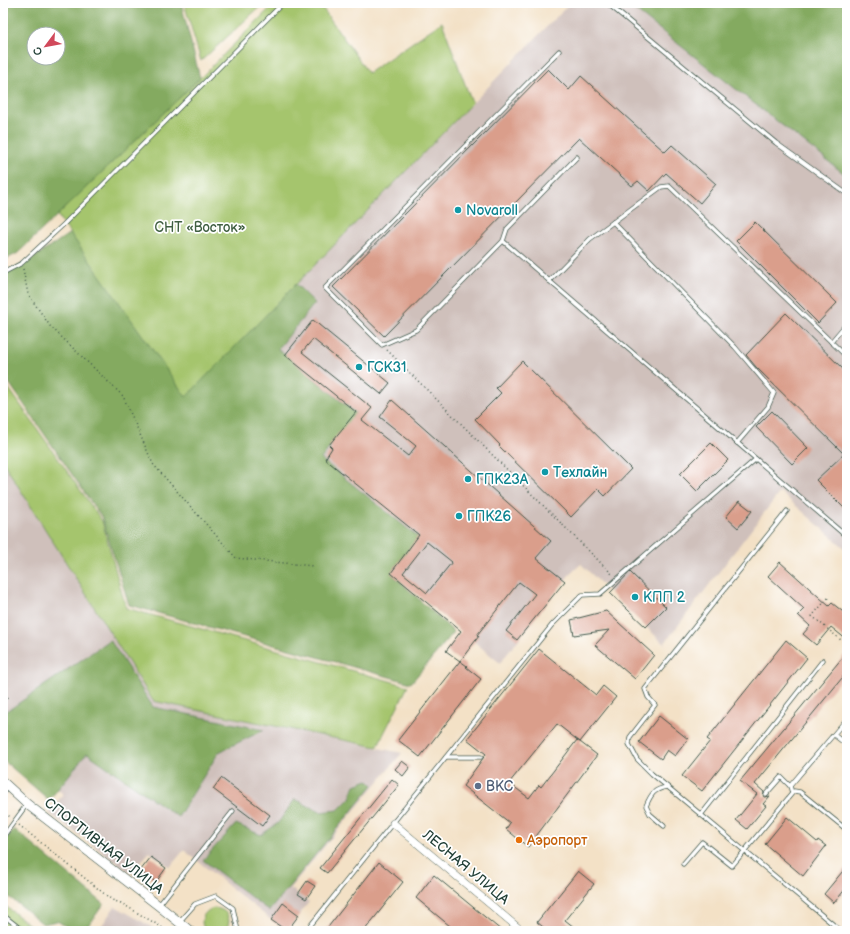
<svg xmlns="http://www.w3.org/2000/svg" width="850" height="934" viewBox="0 0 850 934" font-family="'Balsamiq Sans',sans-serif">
	<rect width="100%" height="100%" fill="#fff"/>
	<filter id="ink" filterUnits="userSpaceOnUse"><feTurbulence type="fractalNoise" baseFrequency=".025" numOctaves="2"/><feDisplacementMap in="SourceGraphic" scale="8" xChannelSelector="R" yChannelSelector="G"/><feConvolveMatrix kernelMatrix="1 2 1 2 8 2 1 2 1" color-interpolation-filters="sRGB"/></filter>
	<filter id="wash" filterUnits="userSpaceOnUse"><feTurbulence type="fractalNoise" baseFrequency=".012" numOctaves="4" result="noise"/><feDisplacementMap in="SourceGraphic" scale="16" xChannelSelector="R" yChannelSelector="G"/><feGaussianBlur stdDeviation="0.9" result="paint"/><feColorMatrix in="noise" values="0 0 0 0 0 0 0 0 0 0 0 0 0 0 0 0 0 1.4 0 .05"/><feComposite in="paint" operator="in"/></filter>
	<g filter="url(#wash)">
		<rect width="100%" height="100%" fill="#f3e1c6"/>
		<g fill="#cfc0bb">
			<polygon points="570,3 847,3 847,550 780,492 664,644 581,564 570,574 500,663 391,573 319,458 278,349 315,303 296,284"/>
			<polygon points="3,462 153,701 402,753 290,888 309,902 287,931 271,920 184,850 170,867 149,852 132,874 49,813 63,794 3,740"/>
			<polygon points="115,906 155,929 156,931 98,931"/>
		</g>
		<g fill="#a5c56d" stroke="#628150">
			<polygon points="184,3 264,3 201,61"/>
			<polygon points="275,3 319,3 368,73 442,22 472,103 186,398 57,215 200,78"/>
			<polygon points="3,380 102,521 126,608 408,686 377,747 153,701 3,462"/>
			<polygon points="3,904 37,931 3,931"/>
			<path d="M214 908C228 909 233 920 225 931H206C198 922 203 911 214 908Z"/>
		</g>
		<g fill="#84aa60" stroke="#52744a" fill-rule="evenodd">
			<path d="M3 3H181L200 78 18 253 3 261ZM34 34H58V58H34Z"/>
			<polygon points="626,3 847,3 847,176"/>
			<polygon points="70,233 186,397 296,284 315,303 278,349 355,413 321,459 418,537 391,573 454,632 411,683 129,605 102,518 3,374 3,275 32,259"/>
			<polygon points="110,640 153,707 264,730 219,752 178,817 87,753 49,800 3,760 3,714"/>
			<polygon points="368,780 373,785 269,911 203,860 236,824 261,835 278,823 295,799 320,812 338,810 350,798 355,785"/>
			<polygon points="14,829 104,904 86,928 74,931 57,921 43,924 3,892 3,842"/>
		</g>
		<g id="blocks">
			<g fill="#da9e8b" fill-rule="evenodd">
				<polygon points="548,69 569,90 581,76 665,152 672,145 716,184 700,203 666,173 649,191 638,181 632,186 579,138 384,336 333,287"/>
				<polygon points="755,222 837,303 818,323 736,241"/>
				<polygon points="786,313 847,373 847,511 816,480 844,454 756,367 746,355"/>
				<path d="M313 320 390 383 381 394 313 339 302 352 372 408 362 420 408 456 416 446 380 417 392 400 551 541 536 558 565 581 517 640 506 631 535 594 519 582 477 635 479 636 460 661 446 651 461 631 391 573 419 535 325 459 332 448 329 445 356 412 285 355ZM427 542 452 562 427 593 403 573Z"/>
				<polygon points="522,361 631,469 605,496 598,489 571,517 499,446 500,445 475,419 501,393 496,388"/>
				<polygon points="772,411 808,448 792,464 756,427"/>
				<polygon points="711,443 728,460 697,491 680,474"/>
				<polygon points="739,501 752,511 738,528 726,517"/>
				<polygon points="780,562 829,606 832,603 847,615 847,640 831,627 816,645 803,634 810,626 798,615 804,609 768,576"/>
				<polygon points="630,572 666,607 646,627 610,593"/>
				<polygon points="606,611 654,655 635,679 595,645 609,630 574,635 571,620"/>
				<polygon points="786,640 807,658 702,791 682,776 710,741 707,739"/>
				<path d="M539 649 596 695 603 686 616 697 580 742 597 755 528 847 506 829 510 823 463 786 486 754 467 739ZM557 724 580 742 577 740 541 787 539 785 529 798 509 783Z"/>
				<polygon points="847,652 847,672 755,784 764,792 763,795 764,797 770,796 763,804 766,806 747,829 736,820 757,794 740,781"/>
				<polygon points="460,661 467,666 466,667 481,679 420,757 398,740"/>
				<polygon points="659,716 688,739 675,756 667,750 661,759 639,742"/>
				<polygon points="402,761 410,767 403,776 395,769"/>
				<polygon points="221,778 270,815 262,826 213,789"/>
				<polygon points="392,779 399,785 327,873 320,868"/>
				<polygon points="787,817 817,842 818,840 826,846 803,876 765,844"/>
				<polygon points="151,857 166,868 156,882 140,871"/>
				<polygon points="379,862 403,882 364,931 325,931"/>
				<polygon points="847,866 847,887 834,903 824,894"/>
				<polygon points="578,871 594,884 565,920 579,931 548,931 537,922"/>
				<polygon points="434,875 502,931 456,931 416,898"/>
				<polygon points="307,881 315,886 306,899 298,894"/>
				<polygon points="283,903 299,915 287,931 271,920"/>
			</g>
		</g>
	</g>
	<g filter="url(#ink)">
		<use href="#blocks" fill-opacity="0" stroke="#3f564a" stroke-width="1"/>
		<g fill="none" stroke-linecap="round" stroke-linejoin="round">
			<defs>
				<g id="service">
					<polyline points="607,3 776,143 847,194"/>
					<polyline points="559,51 325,288 382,345 416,330 503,241 756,459"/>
					<polyline points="613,222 735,347 774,393 768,407 737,443"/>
					<polyline points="503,241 507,229 577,157"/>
					<polyline points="3,273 22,263 64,224 283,3"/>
					<polyline points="549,281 590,239 661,187 669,186 847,357"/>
					<polyline points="831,342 847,323"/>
					<polyline points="787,511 645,689 648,697 655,705 630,737 629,744 637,759 652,774 841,931"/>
					<polyline points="846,589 847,589"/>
					<polyline points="3,693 5,697"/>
					<polyline points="834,735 847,745"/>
					<polyline points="446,757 481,757"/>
					<polyline points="792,793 790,786 845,721"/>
					<polyline points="766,794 781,777 790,786"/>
					<polyline points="701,815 823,660"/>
					<path d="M664 826 650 814 646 806C651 794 654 789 667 787"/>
					<polyline points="3,837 27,804"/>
					<polyline points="683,864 702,842 732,866 794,791 800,792 847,830"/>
					<polyline points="159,905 233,811"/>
					<polyline points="3,915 22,930"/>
					<polyline points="179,922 195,904 216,896 233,908 238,931"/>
					<polyline points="306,931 552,625 582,595 600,594 756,459 847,537"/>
				</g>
				<polyline id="minor" points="393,823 522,931"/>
				<polyline id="tertiary" points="3,782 27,804 159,906 190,931"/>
			</defs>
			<use href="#service" stroke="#3f564a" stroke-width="5"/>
			<use href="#minor" stroke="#3f564a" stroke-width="8"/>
			<use href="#tertiary" stroke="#3f564a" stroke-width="10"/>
			<g stroke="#3f564a" stroke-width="1.5" stroke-dasharray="1 3" stroke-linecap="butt">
				<polyline points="23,269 28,294 50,326 123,396 153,464 236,558 313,566"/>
				<polyline points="387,350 612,574"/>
				<polyline points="828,598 812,616 847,645"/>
				<polyline points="3,810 10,817"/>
				<polyline points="19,825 112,900 121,903 168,931"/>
			</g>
			<use href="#service" stroke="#fff" stroke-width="3.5"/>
			<use href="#minor" stroke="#fff" stroke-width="7"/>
			<use href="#tertiary" stroke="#fff" stroke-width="9"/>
		</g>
	</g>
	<g fill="#0f9aa8" stroke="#fff" stroke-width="1.5">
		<circle cx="458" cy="210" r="4"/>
		<circle cx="359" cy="367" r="4"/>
		<circle cx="545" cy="472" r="4"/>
		<circle cx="468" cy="479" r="4"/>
		<circle cx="459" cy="516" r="4"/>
		<circle cx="635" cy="597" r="4"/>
	</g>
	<circle fill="#5c6f8a" stroke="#fff" stroke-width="1.5" cx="478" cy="786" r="4"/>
	<circle fill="#e8710a" stroke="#fff" stroke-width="1.5" cx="519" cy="840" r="4"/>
	<g text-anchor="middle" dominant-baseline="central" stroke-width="3.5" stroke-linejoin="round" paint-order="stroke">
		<g font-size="14" fill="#0d838f" stroke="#fff" text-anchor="start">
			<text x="466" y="210">Novaroll</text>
			<text x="367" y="367">ГСК31</text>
			<text x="553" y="472">Техлайн</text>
			<text x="476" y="479">ГПК23А</text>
			<text x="467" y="516">ГПК26</text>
			<text x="643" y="597">КПП 2</text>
		</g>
		<g font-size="14" fill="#405f42" stroke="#fff">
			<text x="200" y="227">СНТ «Восток»</text>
		</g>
		<g font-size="14" fill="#4e5e75" stroke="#fff" text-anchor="start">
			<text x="486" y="786">ВКС</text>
		</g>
		<g font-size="14" fill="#c56008" stroke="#fff" text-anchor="start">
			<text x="527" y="840">Аэропорт</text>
		</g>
		<g font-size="14" fill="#1f3d34" stroke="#fff">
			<text transform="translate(104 846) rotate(38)">СПОРТИВНАЯ УЛИЦА</text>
			<text transform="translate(466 867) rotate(40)">ЛЕСНАЯ УЛИЦА</text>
		</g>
	</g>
	<rect width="850" height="934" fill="none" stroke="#fff" stroke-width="16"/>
	<g transform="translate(46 46) rotate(238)"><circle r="19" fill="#ffffff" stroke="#a5b1ae"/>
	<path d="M0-3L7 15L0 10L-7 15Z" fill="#d1495b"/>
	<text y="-6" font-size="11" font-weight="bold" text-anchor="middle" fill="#1f3d34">С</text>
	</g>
</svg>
